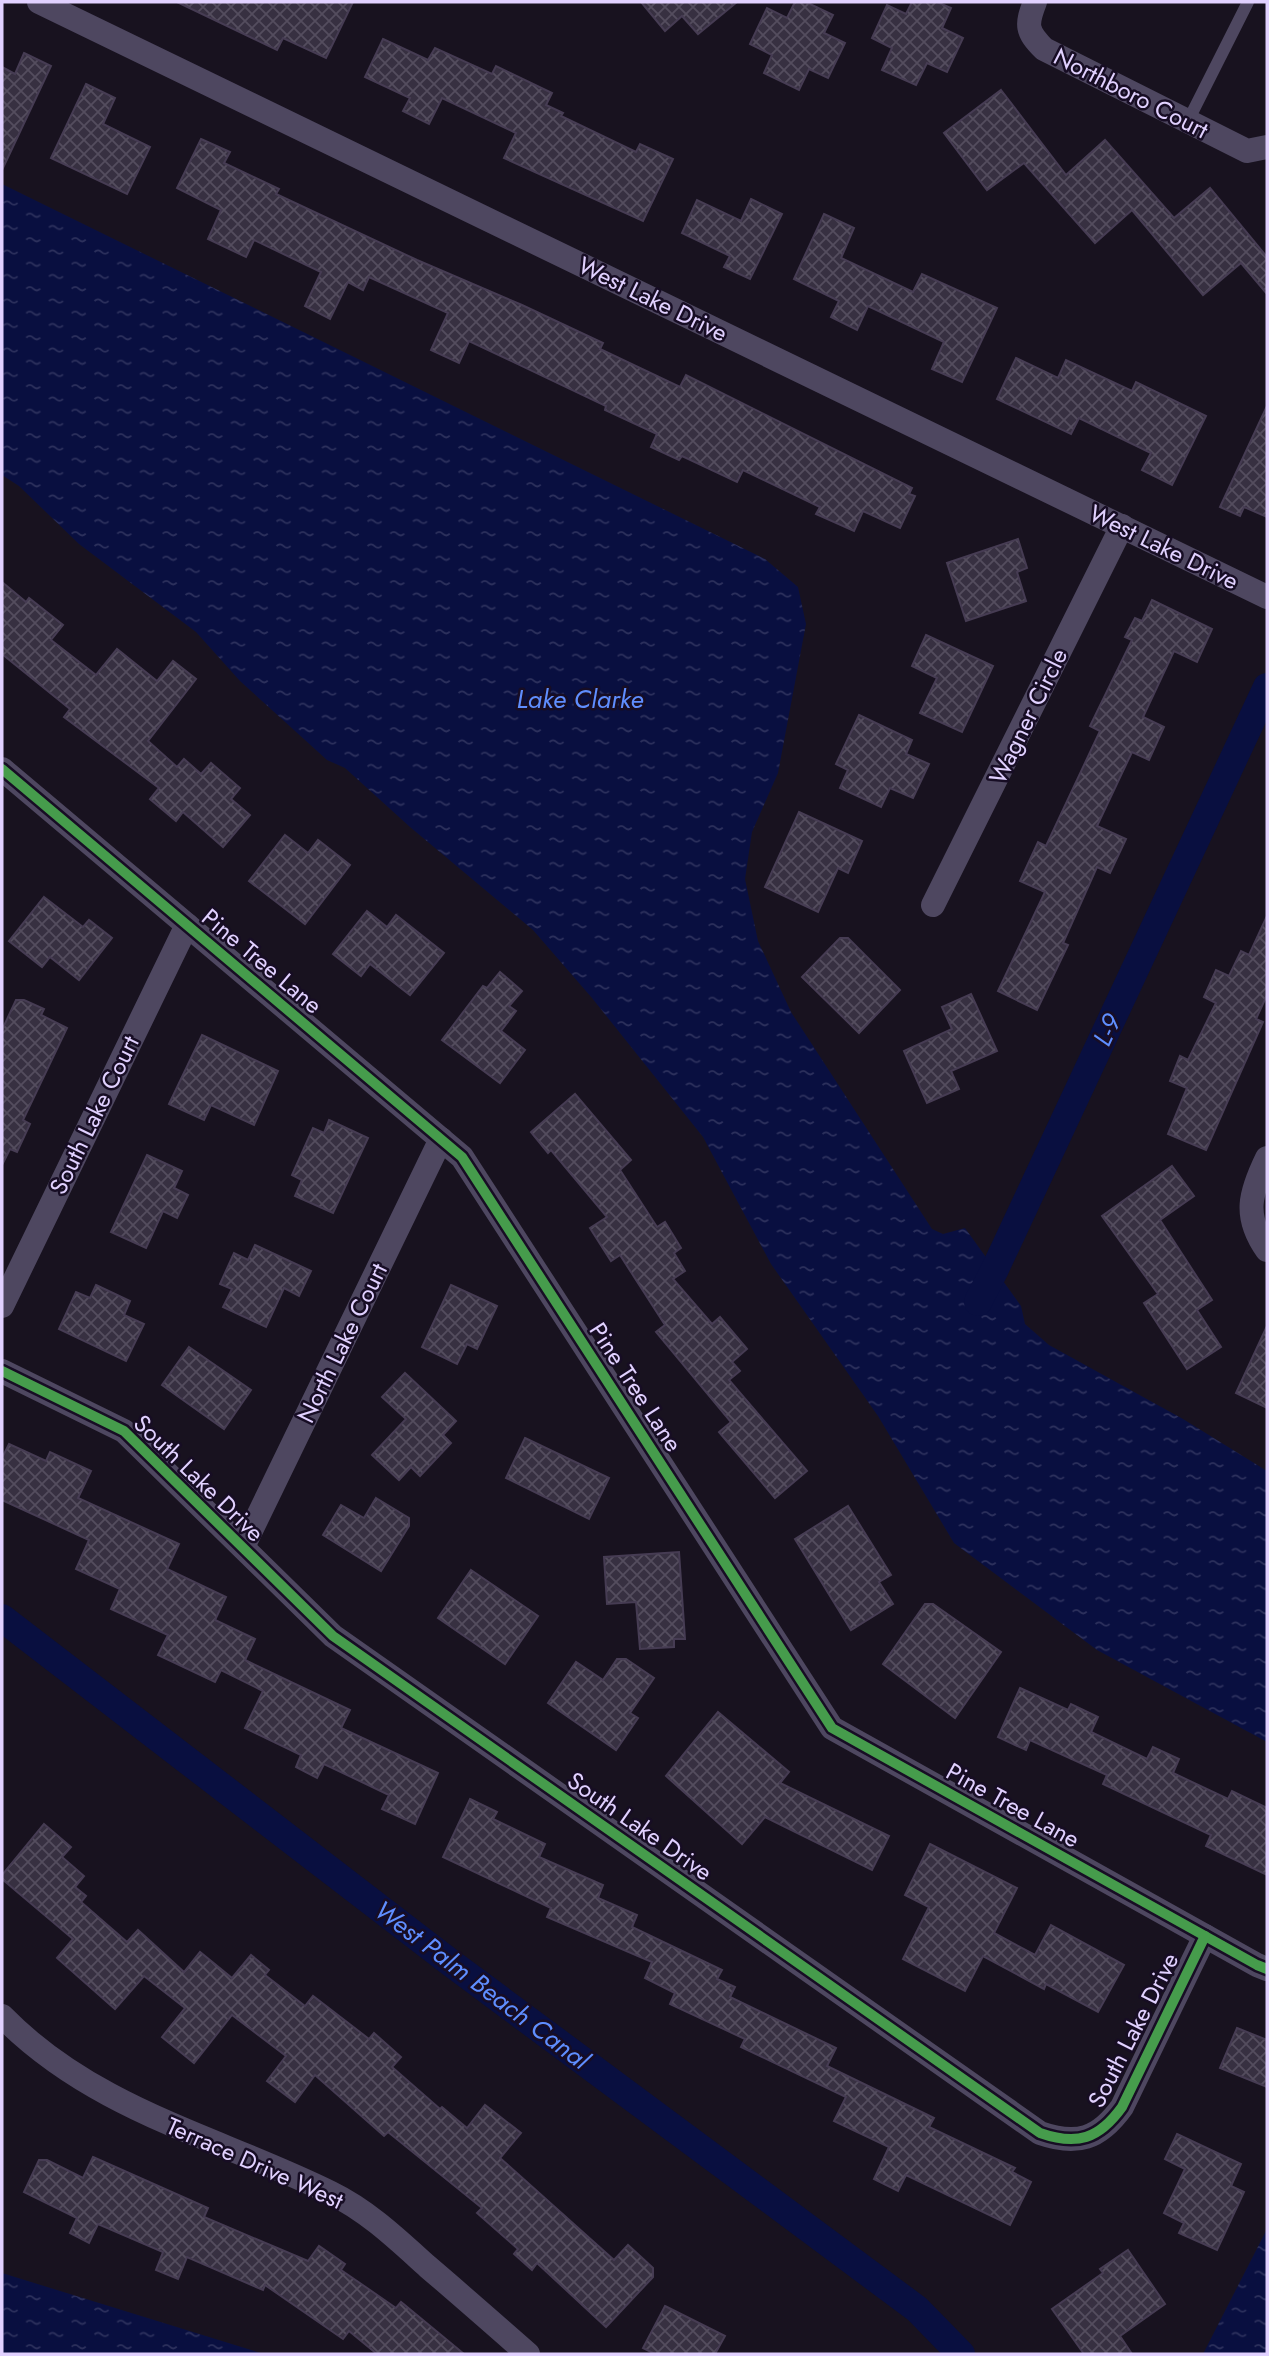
<svg xmlns="http://www.w3.org/2000/svg" width="1269" height="2356" viewBox="0 0 1269 2356" font-family="Jost,sans-serif">
	<defs>
		<pattern id="water-ripples" width="26" height="14" patternUnits="userSpaceOnUse" patternTransform="scale(1.75)"><rect width="26" height="14" fill="#090f40"/><path d="M2 4q2-2 4 0t4 0M15 11q2-2 4 0t4 0" fill="none" stroke="#2d315d"/></pattern>
		<pattern id="building-cross-hatch" width="8" height="8" patternUnits="userSpaceOnUse" patternTransform="scale(1.75)"><rect width="8" height="8" fill="#373041"/><path d="M0 0l8 8M0 8l8-8" fill="none" stroke="#544d5e"/></pattern>
	</defs>
	<rect width="100%" height="100%" fill="#18121f"/>
	<g fill="url(#water-ripples)">
		<polygon points="2,184 765,559 798,587 806,624 778,773 752,832 745,879 758,941 791,1012 932,1229 943,1234 965,1228 1021,1306 1025,1324 1049,1345 1183,1419 1267,1471 1267,1742 1097,1650 954,1543 878,1416 771,1264 703,1137 592,998 533,930 410,827 345,768 327,760 240,681 196,632 79,544 19,486 2,475"/>
		<polygon points="1267,2229 1267,2354 1203,2354"/>
		<polygon points="2,2273 264,2354 2,2354"/>
	</g>
	<g fill="none" stroke-linecap="round" stroke-linejoin="round">
		<g stroke="#090f40" stroke-width="28">
			<polyline points="978,1302 995,1269 1267,687"/>
			<polyline points="2,1618 451,1963 917,2309 961,2354"/>
		</g>
	</g>
	<g fill="url(#building-cross-hatch)" stroke="#463c53" stroke-width="2">
		<polygon points="177,2 353,2 326,58 283,38 277,50"/>
		<polygon points="641,2 737,2 698,34 682,16 665,31"/>
		<polygon points="795,2 806,2 833,15 824,33 845,43 828,78 809,69 799,90 764,73 772,55 750,44 767,8 787,18"/>
		<polygon points="912,2 937,2 951,8 942,28 963,38 947,72 927,63 916,85 882,70 892,48 872,38 887,5 906,14"/>
		<polygon points="383,39 428,60 435,48 492,74 496,66 552,93 546,105 563,113 561,116 636,152 640,144 673,159 643,221 504,158 516,133 442,98 429,124 403,111 410,98 365,77"/>
		<polygon points="24,53 51,66 2,170 2,67 15,74"/>
		<polygon points="86,84 115,98 103,124 150,147 127,194 51,158"/>
		<polygon points="1001,90 1066,175 1105,140 1174,218 1210,188 1267,257 1267,294 1241,263 1203,295 1132,210 1095,243 1024,163 987,190 944,133"/>
		<polygon points="201,139 230,152 224,163 279,189 276,194 417,260 522,305 603,343 600,349 680,387 686,375 912,488 909,494 915,496 900,528 863,511 854,531 816,514 820,507 743,470 737,482 682,456 679,460 651,447 657,434 605,410 606,406 469,341 459,363 431,350 448,313 369,277 363,290 348,282 330,319 305,306 321,272 254,240 246,257 208,239 221,210 177,188"/>
		<polygon points="751,199 782,214 750,279 724,267 730,256 682,233 697,200 741,221"/>
		<polygon points="824,214 854,228 841,258 913,292 922,274 997,308 962,382 932,369 944,342 868,306 857,330 831,317 839,301 794,279"/>
		<polygon points="1016,358 1058,378 1066,360 1132,391 1136,382 1206,416 1172,485 1142,470 1151,453 1079,418 1071,434 997,399"/>
		<polygon points="1267,406 1267,517 1244,507 1240,516 1220,507"/>
		<polygon points="1018,539 1027,568 1017,572 1026,601 966,621 947,563"/>
		<polygon points="2,582 26,602 29,598 63,625 51,640 96,675 117,649 157,681 173,661 196,679 148,741 177,767 184,759 201,774 211,763 240,788 231,799 250,815 223,847 183,812 176,821 150,799 159,788 64,717 70,709 2,654"/>
		<polygon points="1152,600 1212,629 1197,662 1174,651 1143,717 1164,727 1149,760 1132,752 1097,826 1126,839 1110,873 1097,867 1063,943 1068,945 1037,1010 998,991 1045,892 1020,881 1038,842 1046,846 1100,731 1090,726 1132,640 1125,637 1135,618 1142,621"/>
		<polygon points="926,635 993,666 962,732 920,713 937,678 912,666"/>
		<polygon points="859,715 912,740 906,754 929,764 913,798 890,788 881,807 840,788 848,770 836,764"/>
		<polygon points="799,812 862,841 848,873 838,868 818,912 765,887"/>
		<polygon points="285,835 308,853 318,840 350,865 305,924 249,881"/>
		<polygon points="44,897 83,927 89,920 112,938 79,980 50,957 42,967 9,941"/>
		<polygon points="367,911 387,927 396,915 444,953 410,995 370,964 361,976 333,954"/>
		<polygon points="1267,916 1267,995 1256,1019 1263,1022 1206,1150 1168,1134 1187,1088 1170,1081 1180,1056 1188,1060 1216,1003 1204,997 1216,970 1229,976 1241,951 1249,955"/>
		<polygon points="840,938 848,938 900,990 859,1033 802,977"/>
		<polygon points="500,972 522,991 509,1006 516,1011 501,1031 525,1050 500,1083 442,1040 483,986 487,988"/>
		<polygon points="971,994 997,1051 951,1071 959,1089 927,1103 904,1051 952,1029 942,1007"/>
		<polygon points="16,1000 24,1000 44,1009 41,1015 67,1028 23,1120 30,1124 17,1152 10,1149 2,1165 2,1030"/>
		<polygon points="202,1035 278,1071 254,1125 211,1105 204,1120 169,1104"/>
		<polygon points="575,1094 631,1160 620,1170 657,1227 665,1222 681,1248 674,1253 685,1271 673,1279 712,1324 720,1317 747,1349 732,1362 740,1371 729,1380 807,1471 775,1498 719,1432 731,1422 656,1332 665,1325 620,1255 611,1261 590,1228 607,1217 551,1150 548,1153 531,1132"/>
		<polygon points="329,1120 368,1138 333,1213 295,1196 302,1180 292,1175 313,1128 324,1133"/>
		<polygon points="147,1155 182,1171 174,1188 188,1195 177,1218 163,1211 146,1248 111,1232"/>
		<polygon points="1172,1166 1194,1196 1160,1220 1212,1300 1197,1310 1221,1347 1187,1369 1144,1303 1158,1294 1102,1216"/>
		<polygon points="255,1245 311,1271 299,1296 284,1288 266,1327 223,1307 232,1289 220,1284 234,1253 248,1260"/>
		<polygon points="96,1285 130,1301 124,1315 144,1324 126,1361 59,1329 76,1292 90,1298"/>
		<polygon points="451,1285 497,1306 477,1349 467,1344 457,1364 422,1347"/>
		<polygon points="1267,1326 1267,1408 1236,1393"/>
		<polygon points="189,1347 251,1390 224,1429 162,1385"/>
		<polygon points="405,1373 456,1421 443,1435 451,1443 420,1476 411,1467 399,1480 372,1455 406,1419 382,1397"/>
		<polygon points="525,1438 609,1478 589,1519 506,1478"/>
		<polygon points="9,1444 46,1461 50,1452 91,1471 78,1498 179,1544 167,1569 226,1597 215,1620 255,1639 245,1660 350,1710 341,1728 438,1773 415,1824 382,1809 389,1795 324,1764 317,1778 296,1767 301,1755 245,1728 263,1691 221,1670 215,1682 158,1655 168,1635 111,1609 120,1589 76,1569 89,1540 2,1500 2,1458"/>
		<polygon points="376,1498 409,1518 409,1526 381,1571 323,1535 341,1505 364,1518"/>
		<polygon points="848,1506 891,1575 879,1582 893,1604 851,1630 795,1539"/>
		<polygon points="679,1552 685,1639 674,1639 674,1647 640,1649 636,1602 607,1604 604,1557"/>
		<polygon points="471,1570 538,1616 505,1664 438,1618"/>
		<polygon points="925,1604 933,1604 1001,1652 955,1718 883,1664"/>
		<polygon points="617,1659 626,1659 654,1678 630,1713 638,1718 616,1750 548,1703 576,1662 603,1680"/>
		<polygon points="1020,1688 1068,1710 1071,1704 1098,1717 1091,1732 1147,1759 1153,1747 1179,1759 1173,1773 1228,1799 1232,1791 1267,1808 1267,1875 1206,1846 1211,1835 1103,1784 1107,1775 1030,1740 1026,1750 998,1737"/>
		<polygon points="718,1712 789,1772 780,1783 889,1836 872,1870 765,1817 742,1844 666,1776"/>
		<polygon points="470,1799 497,1812 493,1819 545,1844 539,1857 603,1885 598,1898 637,1915 632,1927 722,1970 717,1979 735,1987 730,1997 836,2048 827,2066 934,2118 929,2127 1015,2168 1012,2172 1031,2182 1010,2225 906,2175 898,2191 874,2179 889,2147 834,2121 846,2097 741,2047 745,2039 670,2004 675,1993 645,1978 652,1962 547,1917 551,1908 443,1857"/>
		<polygon points="44,1824 71,1847 62,1857 84,1876 75,1887 86,1896 81,1902 127,1942 138,1930 184,1972 200,1952 232,1978 251,1955 269,1970 265,1975 305,2006 313,1996 369,2039 374,2033 401,2057 392,2067 440,2109 442,2107 467,2128 485,2105 521,2133 500,2158 614,2260 628,2245 653,2268 653,2277 606,2327 537,2263 532,2270 514,2254 518,2249 477,2213 482,2208 388,2132 384,2136 315,2075 295,2102 267,2081 286,2056 232,2015 194,2063 162,2037 185,2008 144,1976 115,2009 57,1958 73,1939 2,1879 2,1875"/>
		<polygon points="930,1844 1017,1888 994,1933 1035,1955 1051,1925 1124,1965 1098,2012 1046,1984 1044,1989 983,1956 965,1991 903,1959 929,1907 905,1895"/>
		<polygon points="1237,2028 1267,2040 1267,2087 1220,2068"/>
		<polygon points="1177,2134 1241,2164 1231,2186 1244,2192 1217,2250 1179,2233 1184,2223 1164,2213 1185,2169 1165,2159"/>
		<polygon points="93,2157 208,2208 204,2217 308,2261 319,2246 345,2264 341,2270 396,2308 401,2302 464,2354 377,2354 349,2331 343,2339 265,2285 263,2290 187,2257 178,2279 156,2270 163,2252 98,2224 89,2243 70,2233 77,2218 24,2192 39,2160 47,2160 83,2178"/>
		<polygon points="1128,2250 1165,2304 1120,2336 1132,2354 1084,2354 1052,2309 1103,2273 1100,2269"/>
		<polygon points="665,2306 725,2336 715,2354 655,2354 643,2348"/>
	</g>
	<g fill="none" stroke-linecap="round" stroke-linejoin="round">
		<polyline stroke="#4e4760" stroke-width="12" points="1188,121 1248,2"/>
		<g stroke="#4e4760" stroke-width="24">
			<polyline points="39,2 1267,597"/>
			<path d="M1035 2C1026 25 1026 31 1044 49L1247 151 1267 147"/>
			<polyline points="2,769 462,1157 832,1728 1257,1965 1267,1969"/>
			<polyline points="933,905 1122,526"/>
			<path d="M1267 1158C1250 1193 1243 1216 1267 1250"/>
			<polyline points="2,1306 187,925"/>
			<path d="M2 1371 124 1431 333 1636 1040 2133C1077 2146 1099 2139 1122 2107L1205 1936"/>
			<polyline points="243,1547 441,1139"/>
			<path d="M2 2016C94 2110 218 2137 331 2193 368 2211 398 2240 428 2267 462 2296 495 2325 528 2354"/>
		</g>
		<defs>
			<g id="cycleway">
				<polyline points="2,769 462,1157 832,1728 1257,1965 1267,1969"/>
				<path d="M2 1371 124 1431 333 1636 1040 2133C1077 2146 1099 2139 1122 2107L1205 1936"/>
			</g>
		</defs>
		<use href="#cycleway" stroke="#170d24" stroke-width="15"/>
		<use href="#cycleway" stroke="#469c4c" stroke-width="10"/>
	</g>
	<g text-anchor="middle" dominant-baseline="central" stroke-width="5" stroke-linejoin="round" paint-order="stroke">
		<g font-size="24" fill="#e1d1ff" stroke="#170d24">
			<text transform="translate(1131 93) rotate(27)">Northboro Court</text>
			<text transform="translate(653 299) rotate(26)">West Lake Drive</text>
			<text transform="translate(1164 547) rotate(26)">West Lake Drive</text>
			<text transform="translate(1028 716) rotate(-64)">Wagner Circle</text>
			<text transform="translate(262 961) rotate(40)">Pine Tree Lane</text>
			<text transform="translate(94 1115) rotate(-64)">South Lake Court</text>
			<text transform="translate(342 1343) rotate(-64)">North Lake Court</text>
			<text transform="translate(636 1387) rotate(57)">Pine Tree Lane</text>
			<text transform="translate(199 1478) rotate(44)">South Lake Drive</text>
			<text transform="translate(1013 1805) rotate(29)">Pine Tree Lane</text>
			<text transform="translate(640 1826) rotate(35)">South Lake Drive</text>
			<text transform="translate(1133 2030) rotate(-63)">South Lake Drive</text>
			<text transform="translate(255 2163) rotate(24)">Terrace Drive West</text>
		</g>
		<g font-size="26" font-style="italic" fill="#5f8eff" stroke="#170d24">
			<text x="580" y="699">Lake Clarke</text>
			<text transform="translate(1107 1030) rotate(-65)">L-9</text>
			<text transform="translate(482 1985) rotate(37)">West Palm Beach Canal</text>
		</g>
	</g>
	<rect width="1269" height="2356" fill="none" stroke="#e1d1ff" stroke-width="7"/>
</svg>
